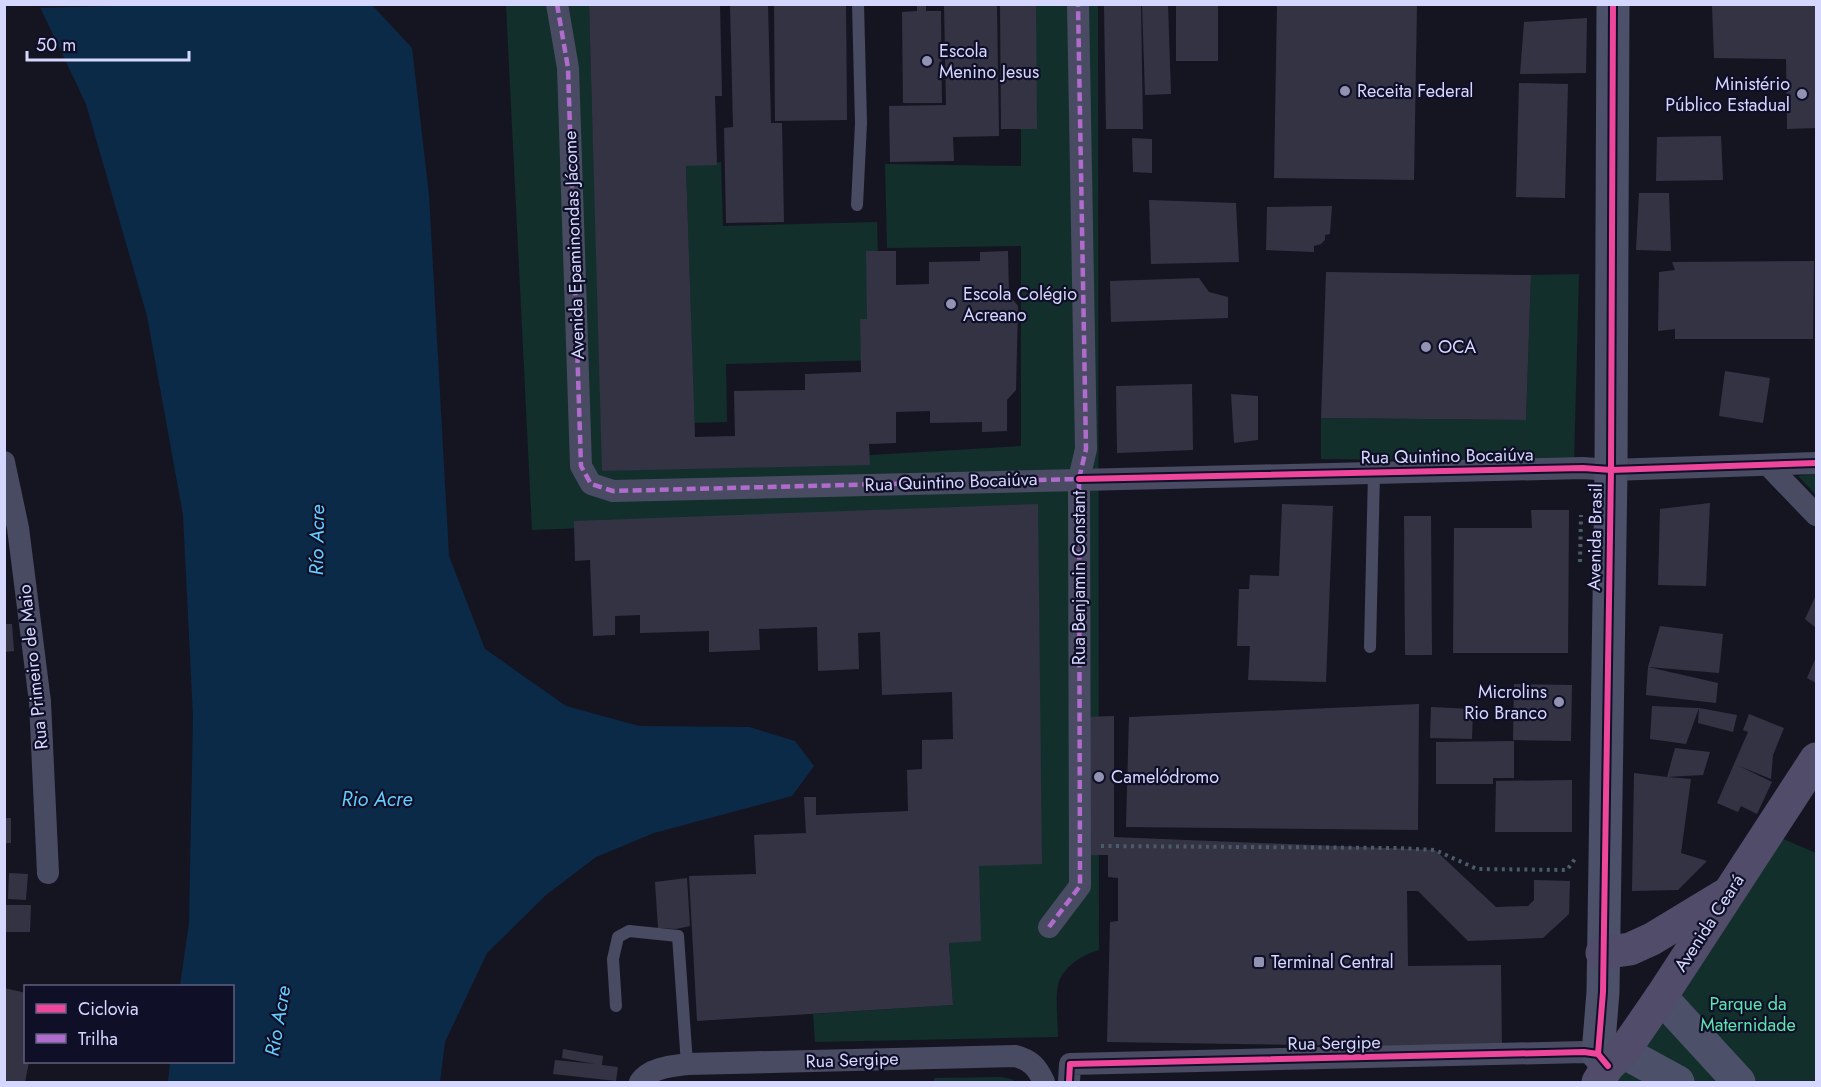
<svg xmlns="http://www.w3.org/2000/svg" width="1821" height="1087" viewBox="0 0 1821 1087" font-family="Jost,sans-serif">
	<rect width="100%" height="100%" fill="#151522"/>
	<g fill="#122f2c">
		<path d="M506 5H589L603 471 1021 446V246L887 248 885 164 1021 166V5H1098L1099 950C1082 955 1062 967 1058 985 1055 999 1058 1022 1058 1037L815 1042 813 1014 953 1005 949 943 979 866 1025 511 532 530Z"/>
		<polygon points="721,162 723,226 877,222 881,360 726,364 727,422 694,423 686,166"/>
		<polygon points="1579,274 1574,462 1321,459 1321,418 1526,420 1531,275"/>
		<polygon points="1816,474 1816,495 1798,476"/>
		<polygon points="1781,838 1816,853 1816,1082 1612,1082"/>
		<polygon points="1001,1077 1011,1079 1016,1082 934,1082 934,1078"/>
	</g>
	<polygon fill="#0b2a48" points="39,5 372,5 412,48 429,195 449,556 485,649 566,706 639,726 749,727 795,741 814,766 792,796 654,833 596,857 546,895 487,953 445,1042 440,1082 168,1082 170,1062 232,1062 232,986 180,986 189,923 193,716 183,515 147,316 86,104"/>
	<polygon fill="#151522" points="36,5 36,4 148,5 37,8"/>
	<g fill="#334">
		<polygon points="589,4 720,4 722,96 715,96 717,165 686,166 695,437 735,436 734,391 805,390 805,374 861,372 860,319 867,319 866,251 896,251 896,285 929,284 929,262 980,261 980,252 1008,251 1009,295 1018,306 1016,390 1007,400 1007,431 982,432 982,422 930,423 930,411 896,412 896,443 869,444 870,465 602,471"/>
		<polygon points="730,4 768,4 771,123 782,123 784,222 726,223 724,128 733,127"/>
		<polygon points="774,4 846,4 847,120 775,121"/>
		<polygon points="917,4 926,4 926,11 941,11 942,103 903,103 902,12 917,11"/>
		<polygon points="944,4 997,4 999,136 953,137 954,161 890,162 889,106 946,105"/>
		<polygon points="1000,4 1036,4 1037,129 1001,129"/>
		<polygon points="1142,4 1168,4 1171,94 1145,95"/>
		<polygon points="1277,4 1417,4 1414,180 1274,178"/>
		<polygon points="1141,5 1143,129 1106,129 1104,6"/>
		<rect x="1176" y="5" width="42" height="56"/>
		<polygon points="1816,5 1816,128 1787,129 1786,59 1714,58 1712,6"/>
		<polygon points="1587,18 1586,73 1520,74 1524,22"/>
		<polygon points="1519,83 1568,84 1565,198 1516,197"/>
		<polygon points="1721,136 1723,180 1656,181 1657,137"/>
		<polygon points="1132,138 1152,139 1152,173 1133,172"/>
		<polygon points="1639,193 1669,193 1671,251 1636,250"/>
		<polygon points="1149,200 1236,203 1239,262 1151,264"/>
		<polygon points="1332,206 1330,234 1325,235 1325,240 1321,244 1314,246 1314,252 1266,250 1267,207"/>
		<polygon points="1814,261 1813,339 1675,339 1675,329 1658,331 1659,272 1675,270 1672,262"/>
		<polygon points="1326,272 1531,275 1526,420 1321,418"/>
		<polygon points="1199,278 1209,292 1228,297 1228,318 1111,322 1110,281"/>
		<polygon points="1725,371 1770,378 1763,423 1719,416"/>
		<polygon points="1192,384 1193,450 1117,453 1116,386"/>
		<polygon points="1231,394 1258,396 1258,440 1234,443"/>
		<polygon points="1710,503 1706,586 1658,585 1660,509"/>
		<polygon points="1038,504 1042,864 979,866 981,941 949,943 953,1005 697,1021 689,876 756,874 754,835 806,833 804,797 816,797 816,815 908,811 907,770 922,769 922,740 953,739 952,692 882,695 880,632 858,633 859,669 818,671 817,627 759,629 760,650 709,652 709,631 640,633 640,615 615,616 615,635 593,636 590,560 575,561 574,521"/>
		<polygon points="1282,504 1333,506 1326,682 1248,680 1250,646 1237,646 1239,589 1249,589 1250,575 1279,576"/>
		<polygon points="1531,510 1569,510 1568,653 1453,653 1454,528 1532,528"/>
		<polygon points="1404,516 1431,516 1432,655 1405,655"/>
		<polygon points="1816,595 1816,628 1805,619"/>
		<polygon points="4,624 12,624 14,651 4,652"/>
		<polygon points="1660,626 1723,634 1719,673 1648,667"/>
		<polygon points="1816,657 1816,683 1807,678"/>
		<polygon points="1648,667 1718,683 1716,703 1646,695"/>
		<polygon points="1514,684 1572,685 1571,741 1513,740"/>
		<polygon points="1419,704 1418,830 1126,827 1129,717"/>
		<polygon points="1652,706 1699,708 1737,715 1733,732 1698,723 1699,708 1686,744 1650,739"/>
		<polygon points="1431,707 1473,709 1472,739 1430,738"/>
		<polygon points="1749,714 1784,728 1773,755 1771,779 1739,766 1772,782 1757,814 1741,806 1738,812 1717,803 1748,732 1743,730"/>
		<polygon points="1114,716 1114,837 1435,850 1496,907 1528,906 1534,900 1534,880 1570,881 1569,914 1543,938 1468,941 1418,891 1407,891 1408,966 1501,965 1502,1048 1107,1042 1110,922 1118,921 1118,878 1108,877 1108,855 1085,855 1084,717"/>
		<polygon points="1514,741 1514,778 1493,778 1493,784 1436,784 1436,742"/>
		<polygon points="1675,748 1710,752 1703,775 1667,777 1691,779 1681,853 1707,861 1678,890 1632,891 1634,773 1667,777"/>
		<polygon points="1572,780 1572,832 1495,832 1496,781"/>
		<rect x="4" y="818" width="7" height="25"/>
		<polygon points="9,873 28,874 26,900 8,899"/>
		<polygon points="687,878 690,926 676,929 658,928 655,882"/>
		<polygon points="5,905 31,905 30,932 5,932"/>
		<polygon points="4,988 26,993 26,1062 29,1062 25,1082 4,1081"/>
		<polygon points="563,1049 603,1056 602,1065 618,1067 616,1081 553,1074 555,1060 595,1064 562,1058"/>
	</g>
	<g fill="none" stroke-linecap="round" stroke-linejoin="round">
		<g stroke="#495c67" stroke-width="4" stroke-dasharray="3 4.5" stroke-linecap="butt">
			<polyline points="1580,562 1581,515"/>
			<polyline points="1101,846 1397,848 1435,850 1477,869 1567,870 1577,856"/>
		</g>
		<g stroke="#494b63" stroke-width="12">
			<polyline points="857,205 861,123 858,4"/>
			<polyline points="1370,647 1374,473"/>
			<polyline points="616,1006 613,959 618,937 629,931 678,936 687,1064"/>
		</g>
		<g stroke="#494b63" stroke-width="22">
			<polyline points="557,4 568,68 581,466 591,484 613,491 1583,468 1611,470 1816,463"/>
			<polyline points="4,462 18,528 40,702 48,873"/>
			<polyline points="1768,465 1816,515"/>
			<polyline points="1049,927 1080,886 1079,479 1086,449 1078,4"/>
			<path d="M640 1082C649 1068 671 1066 687 1064L1015 1056C1031 1060 1037 1067 1044 1082"/>
			<polyline points="1069,1082 1070,1064 1584,1052 1598,1054"/>
		</g>
		<g stroke="#4c5069" stroke-width="33">
			<polyline points="1661,997 1739,1082"/>
			<polyline points="1623,1052 1678,1082"/>
			<polyline points="1608,1066 1598,1054 1603,992 1611,470 1613,4"/>
		</g>
		<g stroke="#514c69" stroke-width="33">
			<polyline points="1602,953 1630,949 1652,939 1723,896"/>
			<polyline points="1598,1082 1608,1066 1623,1052 1661,997 1816,759"/>
		</g>
		<g stroke="#b06ccc" stroke-width="4.5" stroke-dasharray="9 4.5" stroke-linecap="butt">
			<polyline points="557,4 568,68 581,466 591,484 613,491 1079,479"/>
			<polyline points="1049,927 1080,886 1079,479 1086,449 1078,4"/>
		</g>
		<defs>
			<g id="cycleway">
				<polyline points="1079,479 1583,468 1611,470 1816,463"/>
				<polyline points="1608,1066 1598,1054 1603,992 1611,470 1613,4"/>
				<polyline points="1069,1082 1070,1064 1584,1052 1598,1054"/>
			</g>
		</defs>
		<use href="#cycleway" stroke="#100f28" stroke-width="10"/>
		<use href="#cycleway" stroke="#ed469a" stroke-width="6"/>
	</g>
	<g fill="#9293b2" stroke="#100f28" stroke-width="2">
		<circle cx="927" cy="61" r="6"/>
		<circle cx="1345" cy="91" r="6"/>
		<circle cx="1802" cy="94" r="6"/>
		<circle cx="951" cy="304" r="6"/>
		<circle cx="1426" cy="347" r="6"/>
		<circle cx="1559" cy="702" r="6"/>
		<circle cx="1099" cy="777" r="6"/>
		<rect x="1253" y="956" width="12" height="12" rx="3"/>
	</g>
	<g text-anchor="middle" dominant-baseline="central" stroke-width="4.5" stroke-linejoin="round" paint-order="stroke">
		<g font-size="18" fill="#d6d7ff" stroke="#100f28" text-anchor="start">
			<text x="939" y="51">Escola<tspan x="939" dy="21">Menino Jesus</tspan></text>
			<text x="1790" y="84" text-anchor="end">Ministério<tspan x="1790" dy="21">Público Estadual</tspan></text>
			<text x="1357" y="91">Receita Federal</text>
			<text x="963" y="294">Escola Colégio<tspan x="963" dy="21">Acreano</tspan></text>
			<text x="1438" y="347">OCA</text>
			<text x="1547" y="692" text-anchor="end">Microlins<tspan x="1547" dy="21">Rio Branco</tspan></text>
			<text x="1111" y="777">Camelódromo</text>
			<text x="1271" y="962">Terminal Central</text>
		</g>
		<g font-size="18" fill="#d6d7ff" stroke="#100f28">
			<text transform="translate(574 245) rotate(-92)">Avenida Epaminondas Jácome</text>
			<text transform="translate(1447 456) rotate(-1)">Rua Quintino Bocaiúva</text>
			<text transform="translate(951 482) rotate(-2)">Rua Quintino Bocaiúva</text>
			<text transform="translate(1595 537) rotate(-89)">Avenida Brasil</text>
			<text transform="translate(1079 578) rotate(-90)">Rua Benjamin Constant</text>
			<text transform="translate(33 667) rotate(-96)">Rua Primeiro de Maio</text>
			<text transform="translate(1709 923) rotate(-57)">Avenida Ceará</text>
			<text transform="translate(1334 1043) rotate(-1)">Rua Sergipe</text>
			<text transform="translate(852 1060) rotate(-2)">Rua Sergipe</text>
		</g>
		<g font-size="18" fill="#5de4af" stroke="#100f28">
			<text x="1748" y="1004">Parque da<tspan x="1748" dy="21">Maternidade</tspan></text>
		</g>
		<g font-size="20" font-style="italic" fill="#64cdff" stroke="#100f28">
			<text transform="translate(317 540) rotate(-89)">Río Acre</text>
			<text x="377" y="799">Rio Acre</text>
			<text transform="translate(278 1021) rotate(-80)">Río Acre</text>
		</g>
	</g>
	<rect width="1821" height="1087" fill="none" stroke="#d6d7ff" stroke-width="12"/>
	<rect x="24" y="985" width="210" height="78" fill="#100f28" stroke="#5f5f7e" stroke-width="1.5"/>
	<rect x="36" y="1004" width="30" height="9" fill="#ed469a" stroke="#5f5f7e" stroke-width="1.5"/>
	<text x="78" y="1015" font-size="18" fill="#d6d7ff">Ciclovia</text>
	<rect x="36" y="1034" width="30" height="9" fill="#b06ccc" stroke="#5f5f7e" stroke-width="1.5"/>
	<text x="78" y="1045" font-size="18" fill="#d6d7ff">Trilha</text>
	<path d="M27 51v9h162v-9" fill="none" stroke="#d6d7ff" stroke-width="3"/>
	<text x="36" y="51" font-size="18" fill="#d6d7ff" stroke="#100f28" stroke-width="4.5" paint-order="stroke">50 m</text>
</svg>
